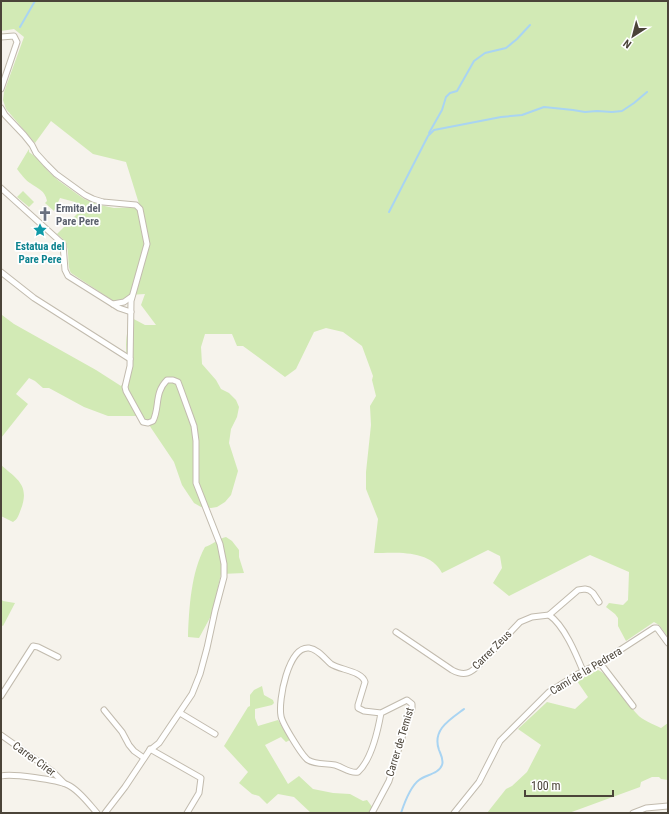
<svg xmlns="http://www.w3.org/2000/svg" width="669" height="814" viewBox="0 0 669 814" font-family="'Roboto Condensed',sans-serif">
	<rect width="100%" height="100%" fill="#f6f3ec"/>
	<g fill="#d2eab5">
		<path d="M1 1H668V637L659 625 654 622 626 641 618 626V618L615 614 606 607 609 603 623 605 628 600 629 572 590 555 509 596 493 583 502 568 500 556 488 550 442 573C430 549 396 553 374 553L378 519 366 489V472L371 425 370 406 376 396 372 380 373 376 362 346 343 332 326 328 314 332 296 369 285 377 243 346H237L232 334H205L201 347 202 364 216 380 221 389 229 393 236 400 239 407 237 417 231 429 229 443 238 471 231 495 225 502 217 507 211 508 201 507 194 503 182 485 174 462 143 416H108L84 407 49 388H43L35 381 29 378 16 394 28 404 1 438V309L2 315 14 324 96 370 121 386C131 372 126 360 126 345 126 336 129 326 128 316L145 325H156L141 305 145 294 129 295 126 298 115 302 71 273C66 264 71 250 64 241 63 238 59 236 57 234L77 214 75 202 60 198 54 211 45 203 47 201C45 190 38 189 30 183 25 180 21 174 17 169L29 149V152L37 158 49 172 59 181 84 199 100 205 114 208 140 207 126 162 93 154 51 121 35 143 6 109 3 100 4 92 24 37 14 29 1 31Z"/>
		<polygon points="23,191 34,202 29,207 17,197"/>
		<path d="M1 465C17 479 30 485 21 509 19 514 18 519 13 522L1 516Z"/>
		<path d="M226 537 232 541 239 550V557L244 573 221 574 212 614 199 638 188 637C189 609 191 572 205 547 212 545 219 538 226 537Z"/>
		<polygon points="1,599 3,601 15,603 3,626 1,625"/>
		<path d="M598 670C611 675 627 703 637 714 642 720 653 724 661 728L668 723V780L661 779 659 777H652L641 782 640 787 569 813H487L506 789 512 786 527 772 541 745 518 729 547 702 575 709 588 697 577 681Z"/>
		<polygon points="262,686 264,695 273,700 274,703 272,705 255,709 255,718 258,726 278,720 290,740 286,742 281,737 265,745 288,784 299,776 313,789 333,793 350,794 363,801 367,800 373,808 369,813 340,813 337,812 332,813 311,813 294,797 278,794 267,804 259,796 252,794 239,783 248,772 224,746 248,707 250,706 250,695 254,690"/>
	</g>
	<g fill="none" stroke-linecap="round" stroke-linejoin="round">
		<g stroke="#a9d4f2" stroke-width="2">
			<polyline points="20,27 35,1"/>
			<polyline points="429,133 442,110 446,97 450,93 457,91 474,61 485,53 506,48 517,39 530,25"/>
			<polyline points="389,212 428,136 434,130 501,117 522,115 544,107 573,110 585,112 597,111 612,112 622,111 634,103 647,92"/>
			<path d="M401 813C404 804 411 786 419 780 425 775 439 774 442 765 444 760 441 755 439 750 432 730 449 720 464 709"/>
		</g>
		<defs>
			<g id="minor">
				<polyline points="1,37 14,36 17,42 1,89"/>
				<path d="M1 108 5 115 24 135 32 145 36 153 46 164 56 174 85 195 93 199 103 202 136 205 140 209 147 244 131 301 130 366 125 387 126 391 143 422 148 423 153 421C160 407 154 393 167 380H173L178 382 181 390 194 426 196 441V483L220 544 224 564V577L215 611 207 648 200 674 192 694 159 743 149 751 125 787 105 813"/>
				<polyline points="1,188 63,244 65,270 68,276 119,308 131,312"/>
				<polyline points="1,272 34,298 130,359"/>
				<polyline points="113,304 124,302 131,297"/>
				<path d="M549 615C564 625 576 654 583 671"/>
				<path d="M396 632 452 670C465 677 471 673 481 663L520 622 532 617 549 615 578 590 585 589 589 590 593 593 599 602"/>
				<polyline points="600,663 633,706"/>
				<polyline points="1,696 33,646 38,647 58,657"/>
				<polyline points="104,710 122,732 129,745 134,751 144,758"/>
				<polyline points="180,713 215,734"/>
				<polyline points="1,735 52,771 64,783"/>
				<polyline points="150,749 201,778 199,793 187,813"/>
				<path d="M1 776C11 773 58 780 68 785 79 790 89 804 97 813"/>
				<path d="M372 813 389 781 407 721 412 709V704L407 700 381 713 364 711 358 708V705L365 682C362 671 340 670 331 664 325 659 318 649 309 648 288 646 278 701 281 716 282 723 302 756 308 760 316 765 326 763 335 765 343 767 350 774 358 772 371 760 378 730 381 713"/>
				<polyline points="454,813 479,782 500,741 549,692 576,675 600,663 654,628 657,628 668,643"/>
				<polyline points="633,813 646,808 668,806"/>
			</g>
		</defs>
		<use href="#minor" stroke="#c2bbae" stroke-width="7"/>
		<use href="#minor" stroke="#fff" stroke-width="5"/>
	</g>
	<defs>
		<symbol id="church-bare" viewBox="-9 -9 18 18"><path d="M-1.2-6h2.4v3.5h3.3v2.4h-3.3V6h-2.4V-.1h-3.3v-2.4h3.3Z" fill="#6b7280" stroke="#fff" stroke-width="2.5" paint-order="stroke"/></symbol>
		<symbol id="sight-bare" viewBox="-9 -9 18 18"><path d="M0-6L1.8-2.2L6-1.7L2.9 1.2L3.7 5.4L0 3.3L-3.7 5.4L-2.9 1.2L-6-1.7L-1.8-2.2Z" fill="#0f9aa8" stroke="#fff" stroke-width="2.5" paint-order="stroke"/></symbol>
	</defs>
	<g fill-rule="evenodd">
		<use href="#church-bare" x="35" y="204" width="20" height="20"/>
		<use href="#sight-bare" x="30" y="220" width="20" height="20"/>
	</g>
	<g text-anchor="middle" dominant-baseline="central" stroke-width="3.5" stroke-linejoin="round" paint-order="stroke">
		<g font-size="11" font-weight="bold" fill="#5b616d" stroke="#fff" text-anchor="start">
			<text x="56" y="208">Ermita del<tspan x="56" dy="13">Pare Pere</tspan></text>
		</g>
		<g font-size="11" font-weight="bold" fill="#0d838f" stroke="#fff">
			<text x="40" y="246">Estatua del<tspan x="40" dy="13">Pare Pere</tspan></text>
		</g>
		<g font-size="11" fill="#4b4439" stroke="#fff">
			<text transform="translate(492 650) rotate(-45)">Carrer Zeus</text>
			<text transform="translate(586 671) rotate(-31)">Camí de la Pedrera</text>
			<text transform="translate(400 742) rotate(-73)">Carrer de Temist</text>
			<text transform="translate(34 759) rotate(36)">Carrer Cirer</text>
		</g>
	</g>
	<rect width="669" height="814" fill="none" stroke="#4b4439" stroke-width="4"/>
	<g transform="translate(633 36) rotate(216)" stroke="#ffffff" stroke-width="3" paint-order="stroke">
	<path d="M0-3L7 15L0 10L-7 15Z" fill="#4b4439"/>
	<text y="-6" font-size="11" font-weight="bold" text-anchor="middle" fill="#4b4439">N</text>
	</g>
	<path d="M525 790v6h88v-6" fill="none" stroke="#4b4439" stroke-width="2"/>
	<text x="531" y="790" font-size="12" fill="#4b4439" stroke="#ffffff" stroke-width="3" paint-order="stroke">100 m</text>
</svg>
